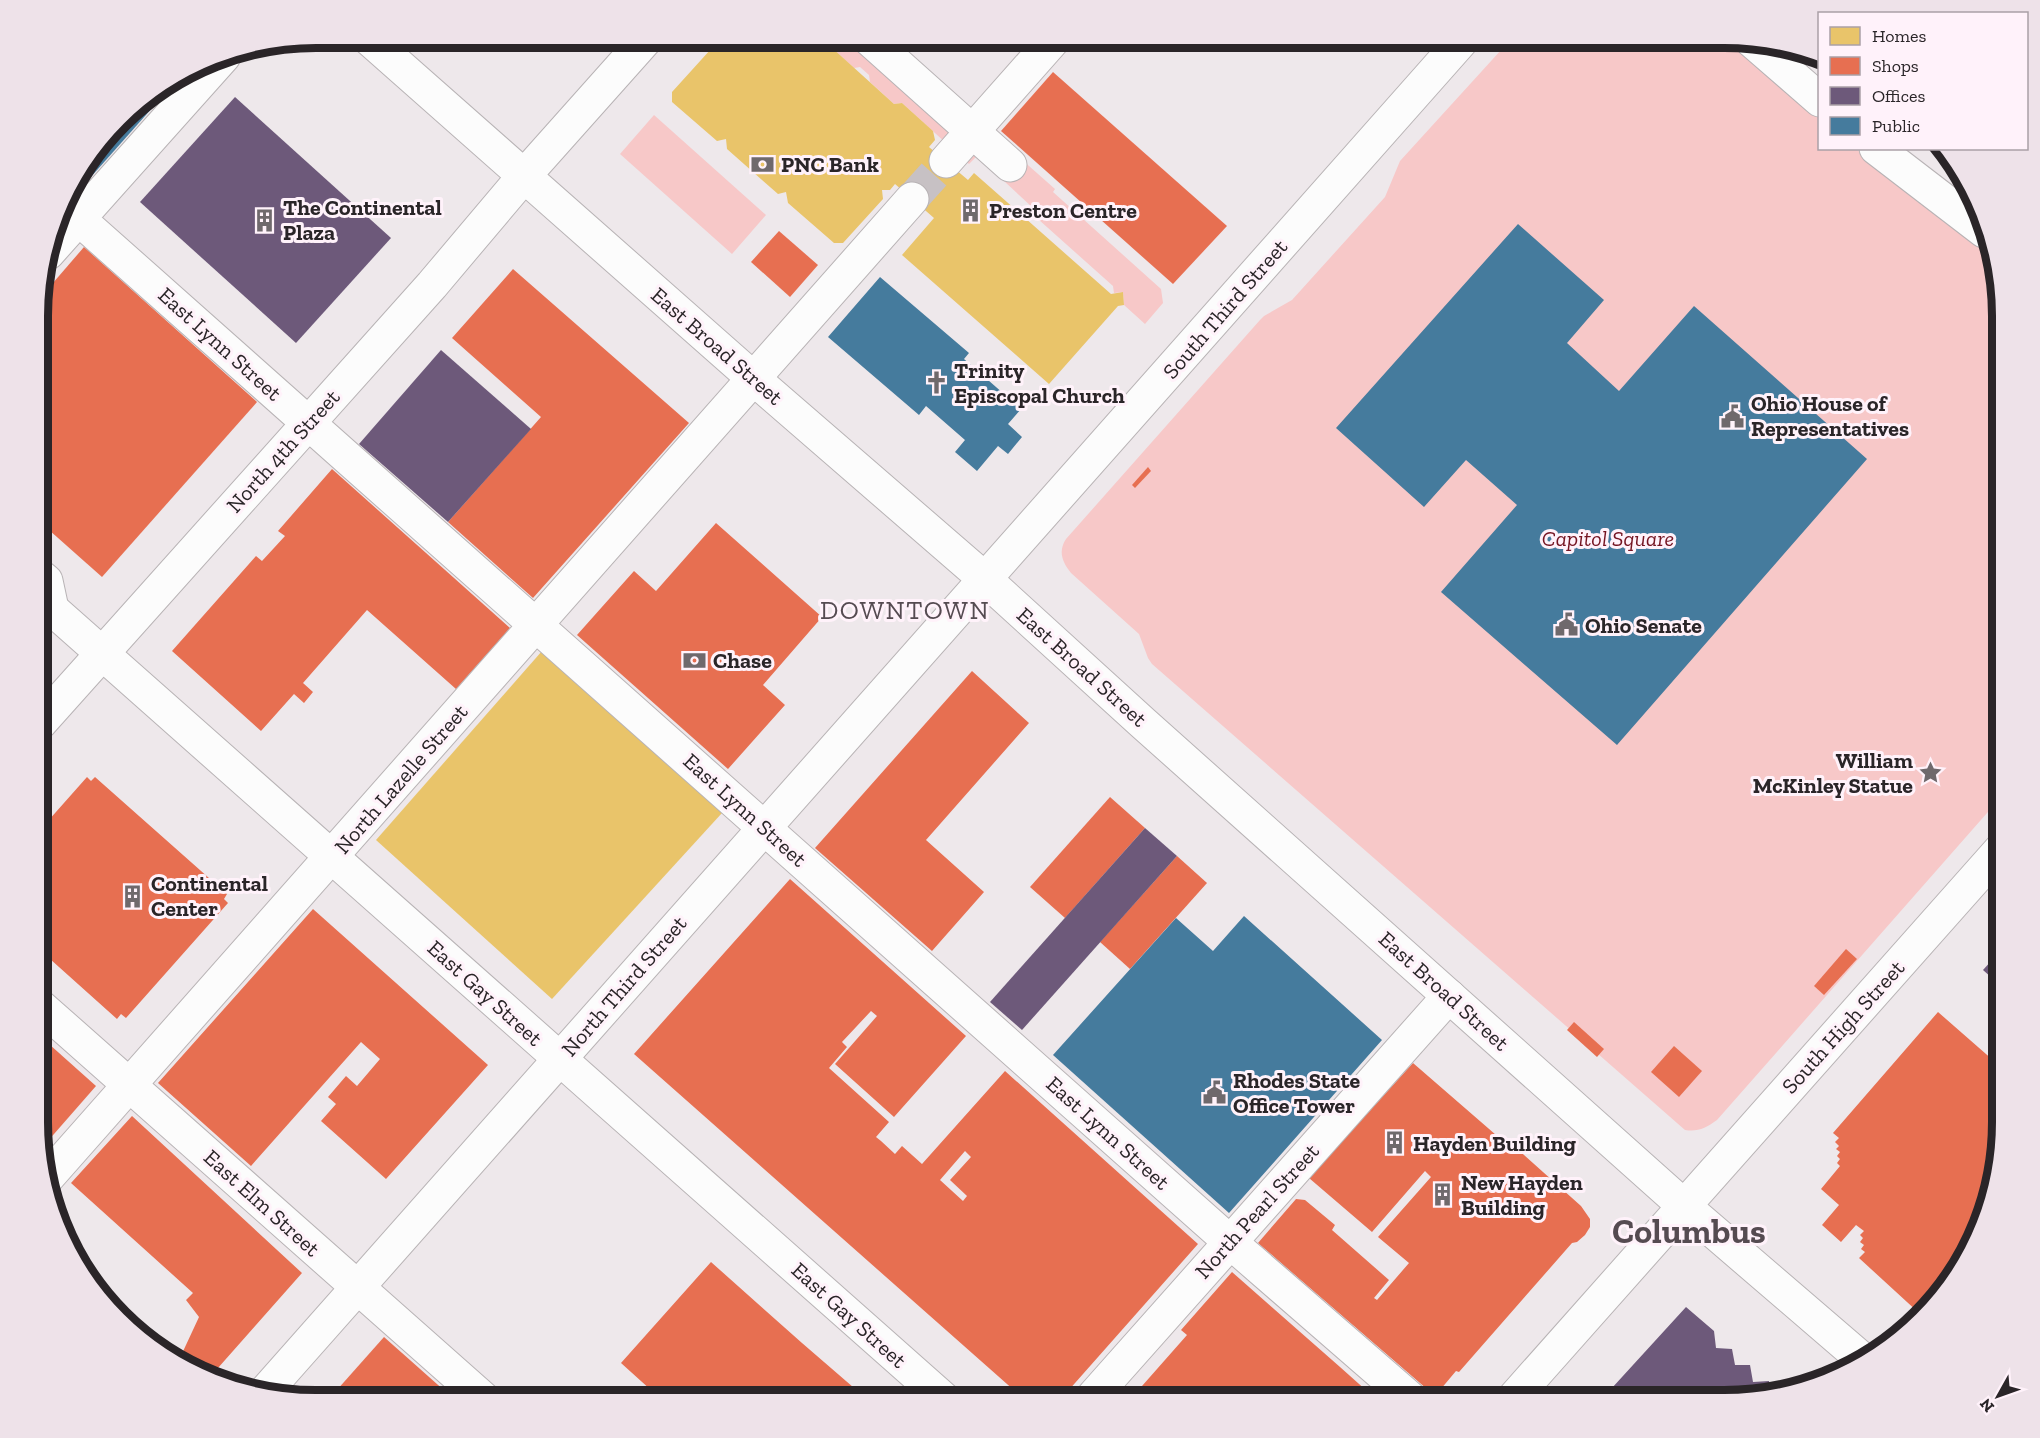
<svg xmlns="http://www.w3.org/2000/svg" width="2040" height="1438" viewBox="0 0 2040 1438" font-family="'Zilla Slab',serif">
	<rect width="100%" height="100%" fill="#eee8eb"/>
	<g fill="#f7c8c8">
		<polygon points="829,38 884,38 1055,189 1053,192 1161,289 1163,303 1145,324 1124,305 1123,292 1114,293 1113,286 1029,211 1032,207 977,156 969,164 902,103 894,104 870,82 869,75 860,67 854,68 830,46"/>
		<path d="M1512 38H1727L1819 118 1820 148 1856 149 1990 256 2002 299V796L1717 1120C1706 1128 1698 1132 1685 1130L1152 664 1148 658 1139 634 1071 573C1062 562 1058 551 1066 539L1260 320 1264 316 1292 300 1385 197 1400 161Z"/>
		<polygon points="654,115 766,215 732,254 620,154"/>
	</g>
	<g fill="#e9c46a">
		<polygon points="720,38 817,38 817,41 830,46 894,104 902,103 933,131 935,140 929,147 968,180 974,173 1111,294 1123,292 1124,305 1118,306 1049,384 902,255 934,218 895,184 890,190 882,190 883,199 843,243 834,243 788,203 786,192 778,194 727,149 726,139 717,141 672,102 672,92 711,49 721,47"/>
		<polygon points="542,651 722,813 552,999 376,840"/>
	</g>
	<g fill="#e76f51" fill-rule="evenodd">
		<polygon points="1372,38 1399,38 1387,52"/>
		<polygon points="1053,72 1227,226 1173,284 1001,131"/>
		<polygon points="779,231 818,265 790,297 751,262"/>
		<polygon points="84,247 257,402 102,577 40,522 40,298"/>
		<polygon points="513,269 689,423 533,598 448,522 541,417 452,338"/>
		<polygon points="1148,467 1151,471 1135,488 1132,485"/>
		<polygon points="332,469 510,628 456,689 367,610 303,683 313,692 304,703 294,694 261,731 172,651 256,556 262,561 285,536 278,531"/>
		<polygon points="716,523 822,617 763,685 785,705 728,769 577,635 634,571 656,591"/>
		<polygon points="972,671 1029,723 926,840 984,892 932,951 815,848"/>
		<polygon points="87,777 91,781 95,777 227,894 224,899 228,903 126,1018 121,1014 117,1019 40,950 40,830"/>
		<polygon points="1110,797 1145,828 1065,918 1030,887"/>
		<polygon points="1177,856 1207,883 1130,969 1100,942"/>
		<path d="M790 879 966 1036 894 1117 835 1064 877 1016 871 1011 842 1042 847 1047 829 1068 889 1122 876 1137 881 1141 895 1154 902 1146 922 1164 1005 1071 1198 1244 1060 1400H1025L634 1054ZM965 1151 971 1157 950 1180 967 1196 963 1201 940 1180Z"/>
		<polygon points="313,909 488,1065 386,1179 321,1121 336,1104 328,1097 346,1076 357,1086 380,1059 361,1042 251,1166 158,1083"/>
		<polygon points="1846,949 1857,959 1824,995 1814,986"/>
		<polygon points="1938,1012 2002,1068 2002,1139 1988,1212 1945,1292 1919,1313 1859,1258 1865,1252 1861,1249 1864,1245 1860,1242 1863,1238 1860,1235 1864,1231 1856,1225 1841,1242 1822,1225 1839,1205 1821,1189 1840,1166 1837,1163 1840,1159 1837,1156 1840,1152 1836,1149 1839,1146 1835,1142 1839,1138 1833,1133"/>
		<polygon points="1574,1022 1604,1049 1597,1057 1567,1030"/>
		<polygon points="40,1036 96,1086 40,1150"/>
		<polygon points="1674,1046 1702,1071 1679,1097 1651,1072"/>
		<polygon points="1413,1063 1511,1148 1515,1147 1581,1206 1590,1219 1590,1227 1585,1235 1577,1242 1572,1243 1459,1372 1456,1371 1435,1396 1258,1243 1296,1199 1305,1200 1335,1225 1332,1230 1389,1280 1374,1298 1377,1300 1409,1263 1378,1237 1431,1177 1425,1171 1372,1232 1309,1178"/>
		<polygon points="132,1116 302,1273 210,1377 179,1360 199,1317 186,1300 193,1293 71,1183"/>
		<polygon points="711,1262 802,1343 868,1400 662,1400 621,1363"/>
		<polygon points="1232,1272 1340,1367 1377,1400 1276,1400 1261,1387 1254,1395 1260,1400 1118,1400 1130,1388 1136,1393 1142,1386 1187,1335 1181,1330"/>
		<polygon points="384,1337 455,1400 328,1400"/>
	</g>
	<g fill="#6d597a">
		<polygon points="235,97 391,238 296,343 140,202"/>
		<polygon points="441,350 531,429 448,522 359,444"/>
		<polygon points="1145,828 1177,856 1022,1030 990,1002"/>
		<polygon points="2002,949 2002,987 1983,970"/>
		<polygon points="1686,1307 1714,1331 1716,1348 1732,1349 1735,1365 1750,1365 1753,1382 1769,1381 1770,1390 1724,1400 1601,1400"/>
	</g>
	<g fill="#457b9d">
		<polygon points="177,80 90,178 83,171 132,107"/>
		<polygon points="1518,224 1604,300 1567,343 1619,391 1694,306 1867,459 1617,745 1441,592 1517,505 1466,460 1424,507 1336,428"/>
		<polygon points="880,277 969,353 964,359 1021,409 1008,424 1022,437 1008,454 998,446 977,471 955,452 965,440 926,406 919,415 828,337"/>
		<polygon points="1244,916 1382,1040 1229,1213 1053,1055 1176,918 1213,951"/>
	</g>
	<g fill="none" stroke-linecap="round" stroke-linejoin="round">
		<polyline stroke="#c7c1c4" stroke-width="33" stroke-dasharray="33 16" stroke-linecap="butt" points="912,199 946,161"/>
		<defs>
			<g id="minor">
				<polyline points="868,38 1010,165"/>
				<polyline points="1751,40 1820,100"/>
				<polyline points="1876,148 1984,231"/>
				<polyline points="946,161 1055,38"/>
				<polyline points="63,205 1230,1242 1412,1400"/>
				<polyline points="48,253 224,56"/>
				<polyline points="40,576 46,581 52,609"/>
				<polyline points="40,607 52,609 945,1400"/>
				<polyline points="40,1006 485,1400"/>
				<polyline points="47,1178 912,199"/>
				<polyline points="1090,1400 1449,996"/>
			</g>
			<g id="major">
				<polyline points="368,38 754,379 986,580 1143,723 1684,1206 1862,1359"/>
				<polyline points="40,723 432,285 524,176 647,38"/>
				<path d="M264 1393C663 941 1066 492 1464 38"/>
				<polyline points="1512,1400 2002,848"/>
			</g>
		</defs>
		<use href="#minor" stroke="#b8b3b5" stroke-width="35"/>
		<use href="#major" stroke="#b8b3b5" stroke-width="35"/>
		<use href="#minor" stroke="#fcfcfc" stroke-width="33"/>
		<use href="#major" stroke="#fcfcfc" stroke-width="33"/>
	</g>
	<defs>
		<symbol id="bank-bare" viewBox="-9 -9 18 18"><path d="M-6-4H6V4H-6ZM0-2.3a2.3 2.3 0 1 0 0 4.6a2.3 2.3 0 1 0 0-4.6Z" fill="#6f696c" stroke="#fff2fa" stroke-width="2.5" paint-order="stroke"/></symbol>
		<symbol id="building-bare" viewBox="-9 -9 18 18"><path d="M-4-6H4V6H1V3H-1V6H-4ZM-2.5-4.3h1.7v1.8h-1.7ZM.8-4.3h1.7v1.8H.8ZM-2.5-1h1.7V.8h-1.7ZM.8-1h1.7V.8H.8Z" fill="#6f696c" stroke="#fff2fa" stroke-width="2.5" paint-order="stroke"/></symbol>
		<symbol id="church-bare" viewBox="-9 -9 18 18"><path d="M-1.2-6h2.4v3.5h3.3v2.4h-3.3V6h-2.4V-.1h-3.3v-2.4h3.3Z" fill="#6f696c" stroke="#fff2fa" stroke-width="2.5" paint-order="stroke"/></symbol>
		<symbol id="civic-bare" viewBox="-9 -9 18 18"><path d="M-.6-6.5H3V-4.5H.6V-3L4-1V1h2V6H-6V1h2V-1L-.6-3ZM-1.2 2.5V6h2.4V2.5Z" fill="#6f696c" stroke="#fff2fa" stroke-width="2.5" paint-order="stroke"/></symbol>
		<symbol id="sight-bare" viewBox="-9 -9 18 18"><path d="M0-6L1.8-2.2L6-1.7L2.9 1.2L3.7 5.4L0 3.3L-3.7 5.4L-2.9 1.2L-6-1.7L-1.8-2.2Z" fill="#6f696c" stroke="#fff2fa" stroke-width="2.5" paint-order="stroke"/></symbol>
	</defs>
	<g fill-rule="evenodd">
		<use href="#bank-bare" x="746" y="148" width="33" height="33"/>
		<use href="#building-bare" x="954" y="194" width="33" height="33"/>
		<use href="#building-bare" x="248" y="204" width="33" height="33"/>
		<use href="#church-bare" x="920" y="366" width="33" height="33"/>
		<use href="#civic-bare" x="1716" y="400" width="33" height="33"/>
		<use href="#civic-bare" x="1550" y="608" width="33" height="33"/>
		<use href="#bank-bare" x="678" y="644" width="33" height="33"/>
		<use href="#sight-bare" x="1914" y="756" width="33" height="33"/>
		<use href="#building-bare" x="116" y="880" width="33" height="33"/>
		<use href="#civic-bare" x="1198" y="1076" width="33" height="33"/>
		<use href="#building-bare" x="1378" y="1126" width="33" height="33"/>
		<use href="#building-bare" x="1426" y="1178" width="33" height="33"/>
	</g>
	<g text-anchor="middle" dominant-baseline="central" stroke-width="6" stroke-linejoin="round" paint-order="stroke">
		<g font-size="22" font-weight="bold" fill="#2a2528" stroke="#fff2fa" text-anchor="start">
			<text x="781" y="164">PNC Bank</text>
			<text x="283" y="207">The Continental<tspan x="283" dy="25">Plaza</tspan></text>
			<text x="989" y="210">Preston Centre</text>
			<text x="954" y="370">Trinity<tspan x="954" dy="25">Episcopal Church</tspan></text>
			<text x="1751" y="403">Ohio House of<tspan x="1751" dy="25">Representatives</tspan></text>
			<text x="1585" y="625">Ohio Senate</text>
			<text x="713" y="660">Chase</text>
			<text x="1913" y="760" text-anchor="end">William<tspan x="1913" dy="25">McKinley Statue</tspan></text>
			<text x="151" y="883">Continental<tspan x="151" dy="25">Center</tspan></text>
			<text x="1233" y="1080">Rhodes State<tspan x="1233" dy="25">Office Tower</tspan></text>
			<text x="1413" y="1143">Hayden Building</text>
			<text x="1461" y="1182">New Hayden<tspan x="1461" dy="25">Building</tspan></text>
		</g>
		<g font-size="22" fill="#2a2528" stroke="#fff2fa">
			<text transform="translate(1225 309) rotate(-49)">South Third Street</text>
			<text transform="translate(220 344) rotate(42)">East Lynn Street</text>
			<text transform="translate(717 346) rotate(41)">East Broad Street</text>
			<text transform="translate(283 451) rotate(-48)">North 4th Street</text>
			<text transform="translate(1082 667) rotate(42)">East Broad Street</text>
			<text transform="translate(401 779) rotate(-49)">North Lazelle Street</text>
			<text transform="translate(745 810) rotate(42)">East Lynn Street</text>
			<text transform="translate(624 986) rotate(-49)">North Third Street</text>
			<text transform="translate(1444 991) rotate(42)">East Broad Street</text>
			<text transform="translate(485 993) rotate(42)">East Gay Street</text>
			<text transform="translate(1843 1027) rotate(-48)">South High Street</text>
			<text transform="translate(1108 1133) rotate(42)">East Lynn Street</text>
			<text transform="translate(262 1203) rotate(42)">East Elm Street</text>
			<text transform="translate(1257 1211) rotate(-48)">North Pearl Street</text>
			<text transform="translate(849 1315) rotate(42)">East Gay Street</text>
		</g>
		<g font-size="22" font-style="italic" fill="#751522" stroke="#fff2fa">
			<text x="1608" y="538">Capitol Square</text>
		</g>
		<g font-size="26" letter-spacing="1.5" fill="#554b51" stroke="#fff2fa">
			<text x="905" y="610">DOWNTOWN</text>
		</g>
		<g font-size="34" font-weight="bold" fill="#554b51" stroke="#fff2fa">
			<text x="1689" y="1231">Columbus</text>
		</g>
	</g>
	<path d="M0 0H2040V1438H0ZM316 48H1724A268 268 0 0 1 1992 316V1122A268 268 0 0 1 1724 1390H316A268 268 0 0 1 48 1122V316A268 268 0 0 1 316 48Z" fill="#eee2e9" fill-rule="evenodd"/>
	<path fill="none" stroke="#2a2528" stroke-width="8" d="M316 48H1724A268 268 0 0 1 1992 316V1122A268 268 0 0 1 1724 1390H316A268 268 0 0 1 48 1122V316A268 268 0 0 1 316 48Z"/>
	<rect x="1818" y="12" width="210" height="138" fill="#fff2fa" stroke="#aaa0a6" stroke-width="1.5"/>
	<rect x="1830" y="27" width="30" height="18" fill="#e9c46a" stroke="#aaa0a6" stroke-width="1.5"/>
	<text x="1872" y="42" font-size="18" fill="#2a2528">Homes</text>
	<rect x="1830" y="57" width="30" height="18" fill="#e76f51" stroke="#aaa0a6" stroke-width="1.5"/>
	<text x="1872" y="72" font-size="18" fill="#2a2528">Shops</text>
	<rect x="1830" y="87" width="30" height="18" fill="#6d597a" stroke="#aaa0a6" stroke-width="1.5"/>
	<text x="1872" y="102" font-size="18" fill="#2a2528">Offices</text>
	<rect x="1830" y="117" width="30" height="18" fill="#457b9d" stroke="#aaa0a6" stroke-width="1.5"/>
	<text x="1872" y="132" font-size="18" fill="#2a2528">Public</text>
	<g transform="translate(1998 1396) rotate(230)" stroke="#fff2fa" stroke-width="4.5" paint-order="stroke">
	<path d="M0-4.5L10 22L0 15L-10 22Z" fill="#2a2528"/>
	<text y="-9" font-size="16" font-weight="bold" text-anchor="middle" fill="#2a2528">N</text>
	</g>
</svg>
